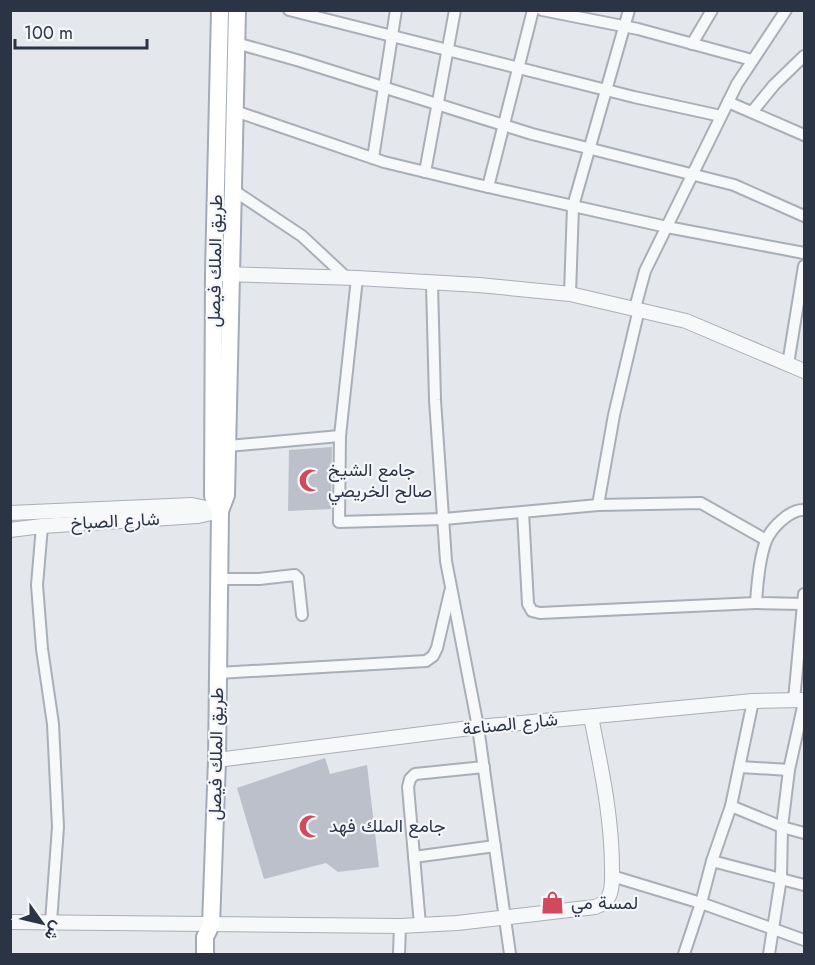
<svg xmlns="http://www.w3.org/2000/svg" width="815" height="965" viewBox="0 0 815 965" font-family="Jost,Vazirmatn,sans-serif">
	<rect width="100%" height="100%" fill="#e4e7ec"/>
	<g fill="#bbc0ca">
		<polygon points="332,447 331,509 288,511 289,450"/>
		<polygon points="325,758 330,774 367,765 379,867 338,872 326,863 264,879 237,788"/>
	</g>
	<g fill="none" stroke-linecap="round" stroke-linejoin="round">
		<defs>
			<g id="minor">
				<polyline points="289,10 634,97 721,116"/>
				<polyline points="542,10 638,29 752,60"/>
				<polyline points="236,43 300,61 532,134 734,185 804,216"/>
				<polyline points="692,44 712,10"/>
				<polyline points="728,102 804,135"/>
				<polyline points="235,111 384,162 475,184 667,227 804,253"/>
				<polyline points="752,112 774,85 804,56"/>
				<polyline points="373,158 396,10"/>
				<polyline points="425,172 455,10"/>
				<polyline points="488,187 533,10"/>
				<polyline points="233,190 302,236 347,278"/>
				<polyline points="357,278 340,436 339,522 444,519 598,505 701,503 766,540"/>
				<polyline points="432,284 435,400 446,561 478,727 510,954"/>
				<polyline points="570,294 573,206 629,10"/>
				<polyline points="635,308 645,271 737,84 786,10"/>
				<polyline points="788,364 804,266"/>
				<polyline points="228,446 340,436"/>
				<polyline points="598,505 614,415 639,309"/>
				<path d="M804 510C790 509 771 528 766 541 760 556 757 587 756 603L804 604"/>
				<polyline points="523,512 528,604 532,611 540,613 756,603"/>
				<polyline points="42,526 37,585 42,649 53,724 58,827 51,922"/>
				<polyline points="219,579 259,579 295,575 298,578 302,615"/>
				<polyline points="218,673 426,661 433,656 437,648 450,592"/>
				<polyline points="794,700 804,594"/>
				<polyline points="740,767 789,770"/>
				<polyline points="731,806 782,827 804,833"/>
				<polyline points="414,857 495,846"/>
				<polyline points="712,861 804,885"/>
				<polyline points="612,876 701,903 804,940"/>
				<polyline points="420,925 408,787 410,779 415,774 484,767"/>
				<polyline points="399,954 400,926"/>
				<polyline points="684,954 701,903 712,861 731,806 753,701"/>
				<polyline points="769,954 781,878 782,827 789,770 804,702"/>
			</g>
			<g id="tertiary">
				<polyline points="222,274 357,278 479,285 570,294 686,321 804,371"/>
				<polyline points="10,513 192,505 215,510"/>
				<polyline points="10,530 42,526 198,516 220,511"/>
				<polyline points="217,760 478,727 753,701 804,700"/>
				<path d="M10 922 400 926 457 923 595 907C601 905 606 902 609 896 613 888 612 877 612 869 612 817 601 767 591 717"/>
			</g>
			<g id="primary">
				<polyline points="220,511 226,495 237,10"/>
				<polyline points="205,954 205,937 211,925 217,760 220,511 213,496 214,273 220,10"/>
			</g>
		</defs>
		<use href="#minor" stroke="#a9aeb7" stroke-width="14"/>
		<use href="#tertiary" stroke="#a9aeb7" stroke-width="16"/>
		<use href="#primary" stroke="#a3abb8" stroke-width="20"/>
		<use href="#minor" stroke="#f7f8fa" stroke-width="10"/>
		<use href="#tertiary" stroke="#f7f8fa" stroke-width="14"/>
		<use href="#primary" stroke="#fff" stroke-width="16"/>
	</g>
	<defs>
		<symbol id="mosque-bare" viewBox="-9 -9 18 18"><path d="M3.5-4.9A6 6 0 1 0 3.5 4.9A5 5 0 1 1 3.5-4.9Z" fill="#d1495b" stroke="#f4f6f9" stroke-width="2.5" paint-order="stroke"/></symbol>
		<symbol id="shop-bare" viewBox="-9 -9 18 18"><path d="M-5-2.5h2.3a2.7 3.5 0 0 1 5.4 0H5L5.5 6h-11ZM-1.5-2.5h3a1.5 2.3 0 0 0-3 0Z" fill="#d1495b" stroke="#f4f6f9" stroke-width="2.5" paint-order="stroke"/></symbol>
	</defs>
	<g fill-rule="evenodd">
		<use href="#mosque-bare" x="294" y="464" width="33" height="33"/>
		<use href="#mosque-bare" x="294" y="810" width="33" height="33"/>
		<use href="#shop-bare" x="536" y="886" width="33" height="33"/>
	</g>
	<g text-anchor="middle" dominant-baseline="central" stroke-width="4.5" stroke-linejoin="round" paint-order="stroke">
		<g font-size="18" fill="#2b3445" stroke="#f4f6f9">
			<text transform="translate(215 261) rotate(-89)">طريق الملك فيصل</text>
			<text transform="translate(115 521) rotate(-3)">شارع الصباخ</text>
			<text transform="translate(510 724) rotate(-6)">شارع الصناعة</text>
			<text transform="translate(216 754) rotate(-89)">طريق الملك فيصل</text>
		</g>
		<g font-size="18" fill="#2b3445" stroke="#f4f6f9" text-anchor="start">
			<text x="328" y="470">جامع الشيخ<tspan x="328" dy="21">صالح الخريصي</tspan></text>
			<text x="329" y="826">جامع الملك فهد</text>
			<text x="571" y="903">لمسة مي</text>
		</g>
	</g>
	<rect width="815" height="965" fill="none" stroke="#2b3445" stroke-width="24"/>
	<g transform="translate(42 923) rotate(124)" stroke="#f4f6f9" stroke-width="4.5" paint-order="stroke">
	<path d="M0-4.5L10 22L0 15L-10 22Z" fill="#2b3445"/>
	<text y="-9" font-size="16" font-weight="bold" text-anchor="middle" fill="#2b3445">ش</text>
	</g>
	<path d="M15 39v9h132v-9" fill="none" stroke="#2b3445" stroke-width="3"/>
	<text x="24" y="39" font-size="18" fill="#2b3445" stroke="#f4f6f9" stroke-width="4.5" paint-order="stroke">100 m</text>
</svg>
